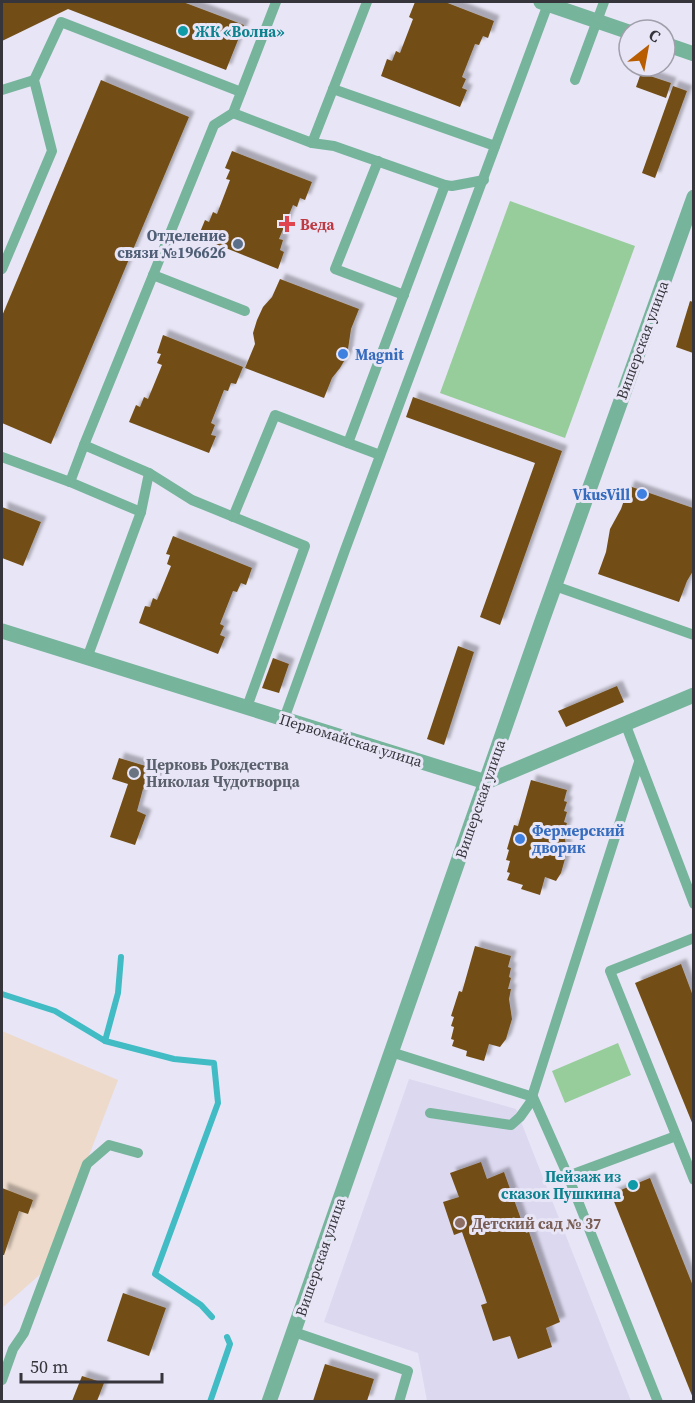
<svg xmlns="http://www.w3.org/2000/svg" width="695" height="1403" viewBox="0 0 695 1403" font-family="'Source Serif 4',serif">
	<defs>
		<filter id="shadow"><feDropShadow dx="5.5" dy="-5.5" stdDeviation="1.5" flood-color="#0004"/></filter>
	</defs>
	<rect width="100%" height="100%" fill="#e8e5f6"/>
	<polygon fill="#dcd8ef" points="409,1079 516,1109 631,1401 427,1401 418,1353 324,1322"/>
	<polygon fill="#eddaca" points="2,1031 118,1080 45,1270 2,1308"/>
	<g fill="#97cd9b">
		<polygon points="510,201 635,246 565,438 440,393"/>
		<polygon points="618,1043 631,1075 565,1103 552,1071"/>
	</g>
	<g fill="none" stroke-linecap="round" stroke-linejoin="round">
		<g stroke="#41bbc4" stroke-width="6">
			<polyline points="2,994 55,1011 105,1041 174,1059 214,1063 218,1103 155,1274 201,1305 212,1317"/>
			<polyline points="105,1041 118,993 121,957"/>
			<polyline points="210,1402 230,1344 227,1337"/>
		</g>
	</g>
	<g fill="#724e16" filter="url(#shadow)">
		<polygon points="2,2 183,2 244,25 226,70 68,9 2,41"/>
		<polygon points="415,2 445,2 494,21 488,38 483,36 479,45 475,44 462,77 466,79 462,88 467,90 460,107 381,76 387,59 392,61 396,51 400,53 413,19 409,17"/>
		<polygon points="641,73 671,83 666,98 636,87"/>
		<polygon points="101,80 189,117 51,444 2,423 2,316"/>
		<polygon points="673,86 687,91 655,178 642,173"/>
		<polygon points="232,151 312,182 305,200 300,198 297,207 293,205 279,239 283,240 280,250 284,252 278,269 198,237 205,220 209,222 213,212 217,214 230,180 226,179 230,170 225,168"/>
		<polygon points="280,279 359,309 351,329 347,356 340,368 332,378 324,398 245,368 255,344 253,333 257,320 263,307 272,297"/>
		<polygon points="690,301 693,302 693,353 676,347"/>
		<polygon points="163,335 243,367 236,384 231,383 228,391 224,390 211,423 215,425 211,435 216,436 209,453 129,422 136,405 140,407 144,397 148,399 162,365 157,363 161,354 157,353"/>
		<polygon points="413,397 562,451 500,625 480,617 535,463 406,417"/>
		<polygon points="629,486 693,508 693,571 687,581 679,602 598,574 606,552 610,529 621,509"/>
		<polygon points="2,507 41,522 23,566 2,558"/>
		<polygon points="173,536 252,568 246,585 241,583 237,592 233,591 220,624 224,626 220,635 225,637 218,654 139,623 145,606 150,607 153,598 157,600 171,566 167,564 170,555 166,554"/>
		<polygon points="458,646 474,652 444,745 427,739"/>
		<polygon points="273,658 289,664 279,693 262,688"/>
		<polygon points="617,686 624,702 566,727 558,711"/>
		<polygon points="119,758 149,767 149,770 158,777 153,784 143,789 137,811 146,815 135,845 110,837 128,784 112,779"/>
		<polygon points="531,780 567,790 564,801 567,802 564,811 567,812 564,822 567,823 564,832 567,852 561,873 556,881 545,877 540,895 521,889 523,885 507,880 510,873 507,872 510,861 506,860 509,850 507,849 514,825 518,826"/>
		<polygon points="475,946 511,956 508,967 511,968 509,977 511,978 508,989 511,989 509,999 512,1019 506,1039 500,1047 489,1044 484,1061 466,1056 467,1051 452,1046 454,1040 451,1039 454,1027 451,1026 454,1017 451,1016 459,991 462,992"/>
		<polygon points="681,964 693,996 693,1125 635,983"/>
		<polygon points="481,1162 487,1179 504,1172 526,1233 529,1232 560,1322 546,1328 552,1347 518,1359 510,1336 493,1341 481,1305 487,1303 462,1232 454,1235 443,1202 459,1197 450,1173"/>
		<polygon points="650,1178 693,1286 693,1398 611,1194"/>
		<polygon points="2,1188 33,1200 28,1214 19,1211 4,1255 2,1255"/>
		<polygon points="123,1293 166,1308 149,1356 107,1341"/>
		<polygon points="325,1364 374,1379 367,1401 313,1401"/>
		<polygon points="82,1376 104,1383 97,1401 72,1401"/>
	</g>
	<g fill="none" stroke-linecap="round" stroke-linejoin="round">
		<g stroke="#76b49b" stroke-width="10">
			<polyline points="575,80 604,2"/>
			<polyline points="333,89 495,146"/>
			<polyline points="2,90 34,80"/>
			<polyline points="233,113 312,143 367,2"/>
			<polyline points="312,143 334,146 445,185 452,186 484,180"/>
			<polyline points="378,161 335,269 404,295"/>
			<polyline points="2,269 52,151 34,80 61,22 241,92"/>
			<polyline points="153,275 245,311"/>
			<polyline points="348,443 380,455"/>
			<polyline points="2,457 70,482 141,512"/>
			<polyline points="149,473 192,500 305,546 247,707"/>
			<polyline points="70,482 84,445"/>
			<polyline points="233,517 275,415 348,443 445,185"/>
			<polyline points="555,586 694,635"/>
			<polyline points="87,658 141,512 149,473 84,445 214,125 233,113 276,2"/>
			<polyline points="284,719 345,550 548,4"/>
			<polyline points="625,723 694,904"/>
			<polyline points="694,938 610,971 694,1180"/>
			<polyline points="391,1052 533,1097 568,1176 658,1402"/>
			<polyline points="430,1113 511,1125 520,1117 530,1103 639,762"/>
			<polyline points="568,1176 676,1136"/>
			<polyline points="294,1332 408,1371 399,1402"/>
			<polyline points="2,1380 13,1349 24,1333 87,1164 109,1145 138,1153"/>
		</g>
		<g stroke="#76b49b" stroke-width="15">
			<polyline points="541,2 629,32"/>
			<polyline points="665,44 694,54"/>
			<polyline points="2,631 486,782 694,695"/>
			<polyline points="269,1402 542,621 694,197"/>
		</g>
	</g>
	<g fill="#0f9aa8" stroke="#e8e5f6" stroke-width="2">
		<circle cx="183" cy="31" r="6"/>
		<circle cx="633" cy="1185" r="6"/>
	</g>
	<path fill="#e0444e" stroke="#e8e5f6" stroke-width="2" d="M284 215h6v6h6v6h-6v6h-6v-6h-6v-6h6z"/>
	<circle fill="#5c6f8a" stroke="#e8e5f6" stroke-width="2" cx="238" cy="244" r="6"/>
	<g fill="#3f7fe0" stroke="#e8e5f6" stroke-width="2">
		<circle cx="343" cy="354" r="6"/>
		<circle cx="642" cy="494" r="6"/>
		<circle cx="520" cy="839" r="6"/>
	</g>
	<circle fill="#6b7280" stroke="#e8e5f6" stroke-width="2" cx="134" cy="773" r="6"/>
	<circle fill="#8d6e63" stroke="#e8e5f6" stroke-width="2" cx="460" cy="1223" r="6"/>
	<g text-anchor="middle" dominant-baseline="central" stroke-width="6" stroke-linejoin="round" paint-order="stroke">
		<g font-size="15" font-weight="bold" fill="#0d838f" stroke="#e8e5f6" text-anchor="start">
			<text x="195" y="31">ЖК «Волна»</text>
			<text x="621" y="1176" text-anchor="end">Пейзаж из<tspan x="621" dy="17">сказок Пушкина</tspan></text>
		</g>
		<g font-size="15" font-weight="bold" fill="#be3a42" stroke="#e8e5f6" text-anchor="start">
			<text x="300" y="224">Веда</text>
		</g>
		<g font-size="15" font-weight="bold" fill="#4e5e75" stroke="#e8e5f6" text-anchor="end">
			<text x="226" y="235">Отделение<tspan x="226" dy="17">связи №196626</tspan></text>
		</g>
		<g font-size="15" fill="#36353b" stroke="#e8e5f6">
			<text transform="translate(642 340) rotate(-70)">Вишерская улица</text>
			<text transform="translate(351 740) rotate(17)">Первомайская улица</text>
			<text transform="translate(480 799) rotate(-71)">Вишерская улица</text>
			<text transform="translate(320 1257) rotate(-71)">Вишерская улица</text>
		</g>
		<g font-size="15" font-weight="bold" fill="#366cbe" stroke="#e8e5f6" text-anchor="start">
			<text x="355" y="354">Magnit</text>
			<text x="630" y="494" text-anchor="end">VkusVill</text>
			<text x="532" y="830">Фермерский<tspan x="532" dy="17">дворик</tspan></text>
		</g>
		<g font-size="15" font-weight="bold" fill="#5b616d" stroke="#e8e5f6" text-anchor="start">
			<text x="146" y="764">Церковь Рождества<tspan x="146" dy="17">Николая Чудотворца</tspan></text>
		</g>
		<g font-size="15" font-weight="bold" fill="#785e54" stroke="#e8e5f6" text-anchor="start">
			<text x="472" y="1223">Детский сад № 37</text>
		</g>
	</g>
	<rect width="695" height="1403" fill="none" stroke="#36353b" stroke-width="6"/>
	<g transform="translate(647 48) rotate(31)"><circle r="28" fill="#e8e5f6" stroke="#a19fab" stroke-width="1.5"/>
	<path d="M0-4.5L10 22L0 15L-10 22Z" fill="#b85d01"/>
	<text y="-9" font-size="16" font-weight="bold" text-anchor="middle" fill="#36353b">С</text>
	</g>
	<path d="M21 1373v9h141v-9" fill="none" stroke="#36353b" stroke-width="3"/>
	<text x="30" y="1373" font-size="18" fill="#36353b" stroke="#e8e5f6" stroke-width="4.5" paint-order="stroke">50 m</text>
</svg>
